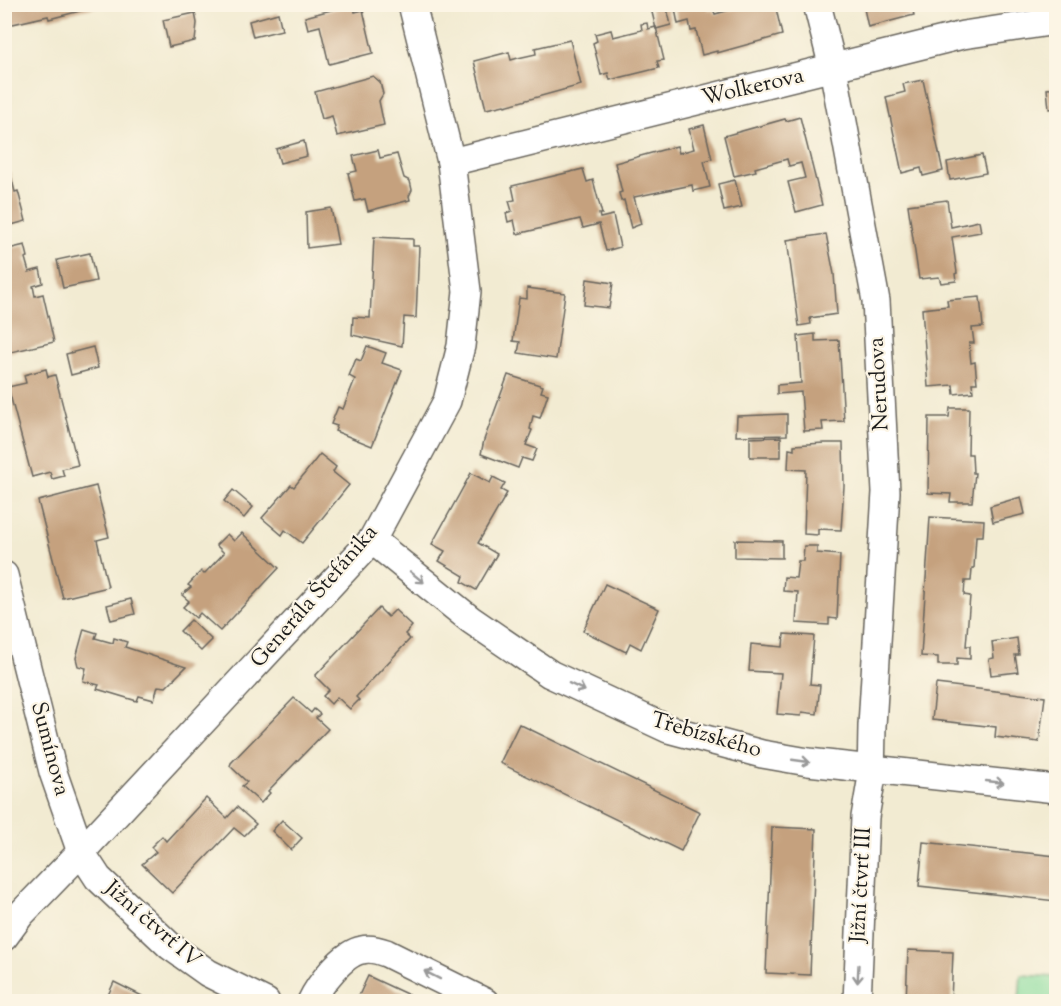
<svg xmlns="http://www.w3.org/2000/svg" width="1061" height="1006" viewBox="0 0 1061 1006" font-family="'Sorts Mill Goudy',serif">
	<rect width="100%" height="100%" fill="#fcf5e5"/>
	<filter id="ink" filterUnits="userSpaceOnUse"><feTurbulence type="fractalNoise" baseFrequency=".0167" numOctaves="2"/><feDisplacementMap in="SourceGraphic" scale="12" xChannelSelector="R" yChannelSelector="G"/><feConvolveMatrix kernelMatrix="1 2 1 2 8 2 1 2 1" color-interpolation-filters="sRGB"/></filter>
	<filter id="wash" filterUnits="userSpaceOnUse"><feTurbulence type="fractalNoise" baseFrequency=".008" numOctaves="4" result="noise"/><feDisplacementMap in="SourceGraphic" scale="24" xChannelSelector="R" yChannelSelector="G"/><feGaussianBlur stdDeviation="1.35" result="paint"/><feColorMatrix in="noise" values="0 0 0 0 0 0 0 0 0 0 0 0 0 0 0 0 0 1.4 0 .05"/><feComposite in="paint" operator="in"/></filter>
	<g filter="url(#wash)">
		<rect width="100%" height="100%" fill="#f2ebd2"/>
		<polygon fill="#8add9f" stroke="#537c5e" stroke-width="1.5" points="1021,975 1056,977 1056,1001 1019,1001"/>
		<g id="blocks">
			<g fill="#c5a17e">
				<polygon points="4,4 103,4 103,5 49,19 48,16 4,26"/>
				<polygon points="353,4 355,12 363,10 373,53 329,64 320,26 308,29 305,17"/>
				<polygon points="650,4 666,4 671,25 656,29"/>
				<polygon points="674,4 707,4 708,10 713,9 715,14 752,4 775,4 782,35 717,53 717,51 702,55 696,30 691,31 689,21 678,24"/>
				<polygon points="863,4 904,4 904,6 911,4 914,15 868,27"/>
				<polygon points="195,13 197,23 195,41 169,47 163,20"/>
				<polygon points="278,13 282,30 253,37 249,21"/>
				<polygon points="647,23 648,29 656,27 664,60 657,61 659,68 610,80 608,73 601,75 593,43 597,41 595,34 611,30 613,37 642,30 641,24"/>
				<polygon points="570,40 581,85 505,106 504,105 486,109 474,61 509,52 511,60 518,58 536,54 535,48"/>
				<polygon points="373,76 380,82 383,94 379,101 384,125 337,136 332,116 322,119 315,92"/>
				<polygon points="923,80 943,171 923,176 921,168 902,173 886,97 905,92 903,84"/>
				<polygon points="1056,88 1056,108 1049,109 1047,89"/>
				<polygon points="800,117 822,205 796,212 788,182 805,178 801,163 789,166 787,159 755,168 756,171 734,176 724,136 785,119 786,121"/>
				<polygon points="704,125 712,159 704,161 710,187 693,191 692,185 634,197 641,224 631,228 624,200 621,201 619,193 622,192 615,163 677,146 679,153 694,149 689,129"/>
				<polygon points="304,141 307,156 280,163 276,149"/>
				<polygon points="378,150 380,158 397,154 404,178 410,181 412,190 409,196 410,200 368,211 365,199 355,201 348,173 357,171 353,156"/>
				<polygon points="982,155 986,173 950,180 947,162"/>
				<polygon points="4,166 7,173 10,172 15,192 18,191 26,221 4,227"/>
				<polygon points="583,169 587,182 593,180 602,214 599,214 600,218 613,215 620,247 606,251 599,224 583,228 580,219 517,234 514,220 508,222 506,213 512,211 509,201 515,200 512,186"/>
				<polygon points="735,180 742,207 724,211 718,184"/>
				<polygon points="947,200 951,227 979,221 981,232 952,237 957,273 955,274 956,281 941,283 939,277 919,279 908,205"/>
				<polygon points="331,208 338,244 307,248 306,212"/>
				<polygon points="826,234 834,274 837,314 810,318 811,324 799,326 787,240"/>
				<polygon points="374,237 413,239 413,246 419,246 416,318 404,317 402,346 352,335 353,317 370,318"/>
				<polygon points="25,245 28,257 25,258 29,272 40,269 43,283 33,286 35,296 43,294 54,342 11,352 4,352 4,250"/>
				<polygon points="90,253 96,281 63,288 57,260"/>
				<polygon points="587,279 613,283 609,308 584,305"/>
				<polygon points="527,288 565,293 556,359 518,353 520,342 513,341 519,298 527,299"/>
				<polygon points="980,297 983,327 972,328 974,343 969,343 971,363 975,362 977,383 972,383 973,392 954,394 953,385 928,387 922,309 948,306 947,300"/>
				<polygon points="815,334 815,341 839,340 844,421 822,422 823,430 804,431 801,392 777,394 777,385 801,383 798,336"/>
				<polygon points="367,346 386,353 382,363 402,370 372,446 335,431 337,426 331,424 338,407 343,409 355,379 349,376 356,359 361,361"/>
				<polygon points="93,347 98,368 71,375 66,354"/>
				<polygon points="46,369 48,377 55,375 78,465 62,469 64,476 52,479 50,472 32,477 8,387 26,383 24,375"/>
				<polygon points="508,375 543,386 541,392 548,394 540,418 533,416 530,429 532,430 526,445 537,449 532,461 522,458 518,468 481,454 484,440"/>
				<polygon points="950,408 969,408 968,454 972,454 973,473 975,473 972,502 950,502 951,494 928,493 929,417 949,417"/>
				<polygon points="787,414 787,435 736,436 737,416"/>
				<polygon points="781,437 781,457 750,457 750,438"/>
				<polygon points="824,443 843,443 844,486 841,530 818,529 818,535 804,534 806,470 788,469 789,449 794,450 794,445"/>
				<polygon points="320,454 336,467 333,472 349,485 302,543 285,530 282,535 262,518 291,485 294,487"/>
				<polygon points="471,473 490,483 493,477 505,483 501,490 507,493 478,543 497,554 476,590 462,582 464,576 439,561 445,551 432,544"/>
				<polygon points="96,486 109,537 97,540 108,587 63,598 38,501"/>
				<polygon points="233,490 253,507 244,518 224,501"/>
				<polygon points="1021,497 1025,514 993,522 990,506"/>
				<polygon points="930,517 984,520 983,536 976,536 974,568 972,568 971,581 965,581 964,595 970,596 966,646 970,646 970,659 957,658 957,665 938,665 938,657 921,656"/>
				<polygon points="242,533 279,568 220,631 200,613 196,618 183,607 189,601 182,595 191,587 188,585 201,571 204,574 224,553 216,545 227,534 234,541"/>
				<polygon points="735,540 782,541 782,558 735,557"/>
				<polygon points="804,546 817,546 817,553 840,555 837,619 829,618 829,625 796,623 798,592 783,591 784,577 796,578 798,561 803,561"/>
				<polygon points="605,584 659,609 641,649 630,643 626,652 583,631"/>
				<polygon points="131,599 135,614 111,620 107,605"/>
				<polygon points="379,608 388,617 395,610 412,626 405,634 410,639 356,697 359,700 350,709 337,697 331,704 323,696 329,690 315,676"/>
				<polygon points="191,620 212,640 201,651 180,631"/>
				<polygon points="84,629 97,633 95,638 113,643 114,638 127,642 125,647 186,667 166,687 158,686 154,700 139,696 137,701 97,689 99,685 83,681 86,668 78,666 76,658"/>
				<polygon points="784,634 814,636 810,684 820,685 817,714 802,712 801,716 777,714 781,673 749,671 751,644 783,647"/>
				<polygon points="1017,638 1019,655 1015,655 1018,672 991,675 989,659 994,658 992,642"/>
				<polygon points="936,684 1045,697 1039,742 995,737 996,727 932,720"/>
				<polygon points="294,698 311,713 314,709 320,714 316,718 328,729 268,791 270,793 261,803 242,786 247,782 230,766 231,763"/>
				<polygon points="519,724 700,812 681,851 500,763"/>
				<polygon points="206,798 227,818 237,807 256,824 244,836 234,828 172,893 142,864 156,852 151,847 162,836 166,841"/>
				<polygon points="282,820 302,838 291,850 272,831"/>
				<polygon points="772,827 816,829 810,975 766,973"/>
				<polygon points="923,842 1056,856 1056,901 919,886"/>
				<polygon points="908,950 953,952 951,1002 906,1002"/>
				<polygon points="368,976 413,997 422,1002 356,1002"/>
				<polygon points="114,982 154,1002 105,1002"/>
			</g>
		</g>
	</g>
	<g filter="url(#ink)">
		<use href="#blocks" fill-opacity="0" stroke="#67645c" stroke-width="1.5"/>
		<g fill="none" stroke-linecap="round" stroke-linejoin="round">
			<defs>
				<g id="street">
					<polyline points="817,4 833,68 876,301 886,492 872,726 871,782 865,817 857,1002"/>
					<polyline points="451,162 963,35 1056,21"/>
					<polyline points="372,540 471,620 550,674 668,729 762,754 808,762 1056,789"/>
					<polyline points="4,575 53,772 81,852 98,878 170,946 208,973 266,1002"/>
					<polyline points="4,937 21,914 81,852 372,540 447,401 461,346 467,291 451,162 412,4"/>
					<path d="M311 1002C319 985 343 953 362 950 369 948 378 950 386 953L485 1002"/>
				</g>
			</defs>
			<use href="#street" stroke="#67645c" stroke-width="30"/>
			<use href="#street" stroke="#fff" stroke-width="27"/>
		</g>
		<defs><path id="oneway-shaft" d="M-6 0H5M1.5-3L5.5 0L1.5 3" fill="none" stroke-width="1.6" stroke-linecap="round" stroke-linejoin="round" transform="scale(1.5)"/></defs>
		<g stroke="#999">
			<use href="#oneway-shaft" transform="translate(417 577) rotate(39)"/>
			<use href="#oneway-shaft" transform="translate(577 687) rotate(25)"/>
			<use href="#oneway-shaft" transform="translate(801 761) rotate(8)"/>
			<use href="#oneway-shaft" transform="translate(995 782) rotate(6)"/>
			<use href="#oneway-shaft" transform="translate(858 974) rotate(93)"/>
			<use href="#oneway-shaft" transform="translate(432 975) rotate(-153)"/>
		</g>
	</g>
	<g text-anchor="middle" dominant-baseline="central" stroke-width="4.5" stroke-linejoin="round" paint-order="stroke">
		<g font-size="22" fill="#1c1c1c" stroke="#fcf5e5">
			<text transform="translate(753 88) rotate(-13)">Wolkerova</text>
			<text transform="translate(880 384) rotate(-93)">Nerudova</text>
			<text transform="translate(315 597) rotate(-49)">Generála Štefánika</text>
			<text transform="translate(706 736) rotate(16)">Třebízského</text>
			<text transform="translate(49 749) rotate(75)">Sumínova</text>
			<text transform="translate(862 885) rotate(-87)">Jižní čtvrť III</text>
			<text transform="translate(152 925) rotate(41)">Jižní čtvrť IV</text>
		</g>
	</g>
	<rect width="1061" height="1006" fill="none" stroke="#fcf5e5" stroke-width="24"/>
</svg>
